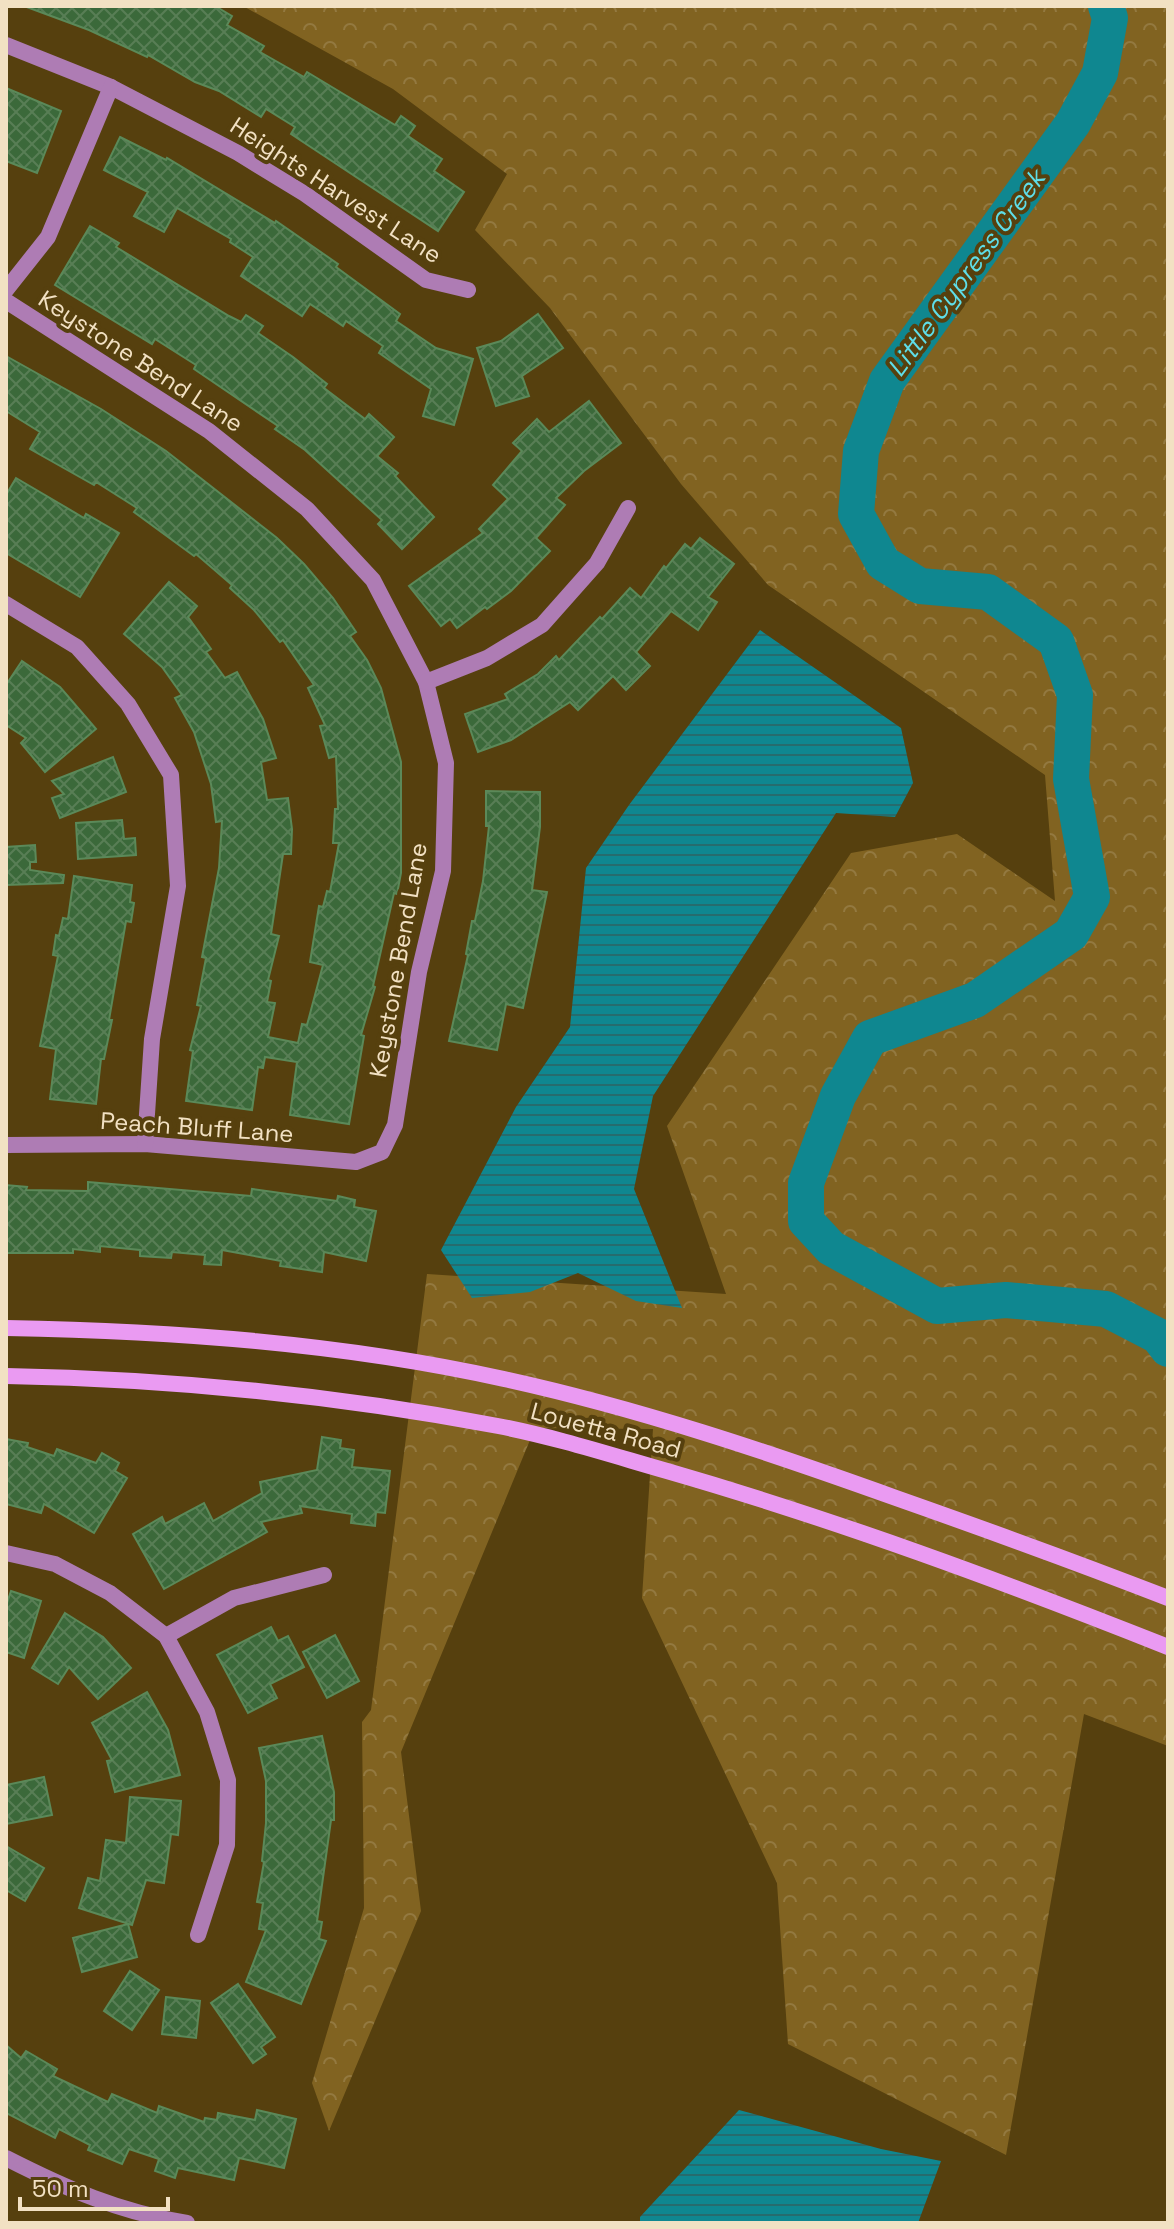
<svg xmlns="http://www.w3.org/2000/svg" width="1174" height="2229" viewBox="0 0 1174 2229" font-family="'Space Grotesk',sans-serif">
	<defs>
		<pattern id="forest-crowns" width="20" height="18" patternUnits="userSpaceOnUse" patternTransform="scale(2)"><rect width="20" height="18" fill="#816321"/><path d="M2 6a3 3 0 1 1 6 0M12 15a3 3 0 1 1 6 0" fill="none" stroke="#937940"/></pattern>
		<pattern id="water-rules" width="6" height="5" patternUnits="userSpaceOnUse" patternTransform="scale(2)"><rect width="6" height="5" fill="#0f8790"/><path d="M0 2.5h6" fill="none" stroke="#266c6e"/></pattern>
		<pattern id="building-cross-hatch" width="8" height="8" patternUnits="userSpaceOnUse" patternTransform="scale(2)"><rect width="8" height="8" fill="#3b693a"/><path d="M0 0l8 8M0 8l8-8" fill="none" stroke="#587e55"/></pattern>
	</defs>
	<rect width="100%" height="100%" fill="#56400e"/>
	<polygon fill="url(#forest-crowns)" points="243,6 1168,6 1168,1746 1084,1714 1006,2155 788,2044 777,1883 642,1598 653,1429 535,1428 401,1752 421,1911 329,2131 312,2083 364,1908 362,1722 371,1710 427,1274 726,1294 667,1126 851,853 957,834 1055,901 1045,775 768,585 681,484 550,308 475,230 507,174 393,89"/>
	<g fill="url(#water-rules)">
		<polygon points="760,630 901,728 913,783 895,817 836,813 653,1096 634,1189 682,1308 636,1301 578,1273 530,1292 472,1298 441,1250 516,1107 570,1027 586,868 629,805"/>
		<polygon points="739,2110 881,2149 941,2161 918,2223 640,2223 640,2217"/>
	</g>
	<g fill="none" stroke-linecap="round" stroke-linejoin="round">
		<polyline stroke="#0f8790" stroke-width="36" points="1106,6 1110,18 1100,73 1073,123 887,381 861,451 856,514 883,563 920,586 988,592 1056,641 1075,695 1071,779 1092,897 1071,934 975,1000 870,1038 838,1096 806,1183 806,1221 831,1248 937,1306 1006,1300 1106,1309 1158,1336 1168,1349"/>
	</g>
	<g fill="url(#building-cross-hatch)" stroke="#5b8959" stroke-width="2">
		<polygon points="24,6 215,6 232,16 227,25 264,46 260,52 304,77 307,72 395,125 401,116 415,126 408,136 442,159 434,171 464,192 438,231 291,134 295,127 266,109 261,117 219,91 195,82 148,55 147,57 89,30"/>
		<polygon points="6,88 61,111 37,173 6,161"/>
		<polygon points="120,137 166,160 167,158 275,223 276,221 338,264 336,267 400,314 396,321 436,348 473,359 454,425 423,416 431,389 379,353 383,346 346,321 343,326 310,304 302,316 241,276 253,257 230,242 231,239 177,208 164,232 134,216 148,192 104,170"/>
		<polygon points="90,226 119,243 116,247 229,316 241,322 246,315 263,326 258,333 293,357 327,384 324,388 365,419 369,414 394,437 377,456 398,473 395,476 434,517 402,549 378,524 382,520 305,450 275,429 278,426 194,369 196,365 155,339 152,344 55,285"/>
		<polygon points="538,314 563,348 522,376 529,396 496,406 477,348 501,341"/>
		<polygon points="6,356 101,409 166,451 277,538 304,564 333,598 356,632 350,636 367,660 381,688 401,762 401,873 397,894 394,893 373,986 375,987 361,1035 364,1036 349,1124 290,1115 297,1062 265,1057 263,1068 258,1067 252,1110 186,1101 193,1051 190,1050 201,1006 197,1005 206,958 202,957 219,868 222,821 216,822 211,784 194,732 175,698 182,695 162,667 124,634 169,582 197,606 188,617 211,649 206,652 225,678 237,672 263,719 276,758 261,762 267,800 288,798 292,829 291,854 283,854 271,934 279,936 268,980 271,981 267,1002 275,1003 268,1037 298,1043 302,1024 307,1025 323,965 310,962 319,906 323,907 327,891 330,892 339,843 333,843 335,809 338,809 336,756 329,758 320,726 325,725 308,688 314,685 283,640 280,642 254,610 230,588 232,585 196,554 194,556 134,512 137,508 96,482 94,485 30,449 40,432 6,411"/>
		<polygon points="589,401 621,443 584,471 556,498 565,505 536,538 550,551 511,591 487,609 485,607 457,628 450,619 441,626 409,586 483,533 479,529 508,499 493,485 522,451 513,443 537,419 549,432"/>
		<polygon points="16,478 84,518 86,514 119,533 80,597 6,553 6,495"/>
		<polygon points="700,538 734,564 708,597 717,602 698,630 671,611 636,652 650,666 626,690 613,676 578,710 570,702 511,740 478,752 465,714 508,699 505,694 538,674 556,656 559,660 600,617 602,619 630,588 641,598 664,566 666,568 685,544 691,549"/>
		<polygon points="22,661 60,687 96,729 45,772 21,743 26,738 6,725 6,685"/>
		<polygon points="113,757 126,792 60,818 52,798 64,794 52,781"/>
		<polygon points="486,791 540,792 540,827 532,890 547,892 523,1008 506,1004 497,1050 449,1041 468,955 466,954 472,921 475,921 483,881 489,826 486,826"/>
		<polygon points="122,820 124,839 135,838 136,855 78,859 76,823"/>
		<polygon points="35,845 36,862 30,862 30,870 64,875 63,883 6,885 6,847"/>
		<polygon points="74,876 132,885 130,902 134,903 131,922 126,921 109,1020 112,1020 104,1059 101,1059 96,1104 50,1099 56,1049 40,1046 58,956 53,955 56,935 59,936 63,918 68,919"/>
		<polygon points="88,1182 251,1196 252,1189 337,1201 338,1196 355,1200 354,1207 376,1211 366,1261 324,1252 322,1272 280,1266 281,1261 222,1250 221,1265 204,1264 205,1255 172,1252 171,1258 140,1256 140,1250 100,1246 100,1252 73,1249 73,1253 6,1253 6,1185 27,1187 26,1190 88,1191"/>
		<polygon points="322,1437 341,1440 340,1448 354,1450 352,1467 390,1471 385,1513 376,1512 375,1526 351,1523 352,1514 300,1506 302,1513 261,1522 267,1532 164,1589 133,1534 162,1517 165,1524 204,1503 213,1521 262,1493 260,1482 317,1470"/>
		<polygon points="6,1439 28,1443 27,1447 54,1456 57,1449 96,1463 102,1453 119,1463 115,1471 127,1478 94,1533 44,1504 41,1513 6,1504"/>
		<polygon points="11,1591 41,1601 24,1658 6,1652 6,1606"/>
		<polygon points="65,1613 103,1637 131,1668 98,1699 69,1667 58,1684 32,1668"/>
		<polygon points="271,1627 278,1641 288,1636 304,1667 270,1684 277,1698 248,1713 217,1655"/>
		<polygon points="335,1635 359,1681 327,1698 303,1652"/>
		<polygon points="147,1692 168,1730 180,1775 115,1792 107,1761 112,1760 92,1723"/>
		<polygon points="322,1736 334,1792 334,1820 331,1820 317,1921 322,1922 319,1939 326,1941 301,2004 246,1982 266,1930 259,1929 263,1903 257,1902 264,1862 262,1861 266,1823 266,1781 259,1748"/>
		<polygon points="44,1777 52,1815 6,1824 6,1785"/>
		<polygon points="130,1797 181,1801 178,1835 171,1834 164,1883 146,1880 132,1925 79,1908 88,1878 100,1881 106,1840 126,1843"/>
		<polygon points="6,1846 44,1868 25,1901 6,1890"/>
		<polygon points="128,1924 137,1957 82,1972 73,1938"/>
		<polygon points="130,1971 159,1990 132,2030 104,2011"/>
		<polygon points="238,1984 275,2037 261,2047 266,2054 253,2063 211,2003"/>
		<polygon points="166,1997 200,2001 196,2038 162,2034"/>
		<polygon points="6,2045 21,2058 26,2051 57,2069 53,2076 108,2102 112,2094 157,2113 159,2106 204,2122 205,2118 217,2120 218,2113 255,2120 257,2110 296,2119 284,2168 239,2158 234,2180 178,2168 175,2178 155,2171 159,2159 129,2149 122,2164 88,2150 90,2145 59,2129 55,2138 6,2113"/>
	</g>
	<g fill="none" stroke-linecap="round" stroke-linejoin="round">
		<g stroke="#ae7cb4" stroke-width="16">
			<polyline points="6,45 111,87 238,153 305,194 426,280 468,290"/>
			<polyline points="6,290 48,237 111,87"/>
			<polyline points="6,301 209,431 307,509 373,580 426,682 446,763 443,871 419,972 395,1125 382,1152 356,1162 145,1144 6,1145"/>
			<polyline points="6,604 77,647 128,704 171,775 178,886 152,1039 145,1144"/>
			<polyline points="426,682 487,658 542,625 597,563 628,508"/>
			<polyline points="6,1553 55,1564 110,1593 166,1636 207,1712 228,1780 227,1845 198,1935"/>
			<polyline points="166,1636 234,1598 324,1575"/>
			<path d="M6 2158C67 2189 119 2212 187 2223"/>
		</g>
		<g stroke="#ea9af2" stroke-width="16">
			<path d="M6 1328C172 1331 341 1343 504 1379 637 1408 768 1452 896 1498 987 1530 1078 1563 1168 1598"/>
			<path d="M6 1376C171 1379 335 1395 498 1426 555 1437 611 1455 667 1471 837 1520 1004 1582 1168 1647"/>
		</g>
	</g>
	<g text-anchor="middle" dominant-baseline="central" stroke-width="8" stroke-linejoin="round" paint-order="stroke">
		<g font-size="24" fill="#f2e1c3" stroke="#56400e">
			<text transform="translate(336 190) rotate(33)">Heights Harvest Lane</text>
			<text transform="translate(141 361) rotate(33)">Keystone Bend Lane</text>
			<text transform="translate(398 960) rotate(-80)">Keystone Bend Lane</text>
			<text transform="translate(197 1127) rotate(4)">Peach Bluff Lane</text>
			<text transform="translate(606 1430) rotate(15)">Louetta Road</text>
		</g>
		<g font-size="26" font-style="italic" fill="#5edde8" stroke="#56400e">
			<text transform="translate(966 273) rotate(-54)">Little Cypress Creek</text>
		</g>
	</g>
	<rect width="1174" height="2229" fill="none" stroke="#f2e1c3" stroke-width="16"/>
	<path d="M20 2197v12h148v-12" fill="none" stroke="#f2e1c3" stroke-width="4"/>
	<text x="32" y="2197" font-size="24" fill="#f2e1c3" stroke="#56400e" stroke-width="6" paint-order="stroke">50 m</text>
</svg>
